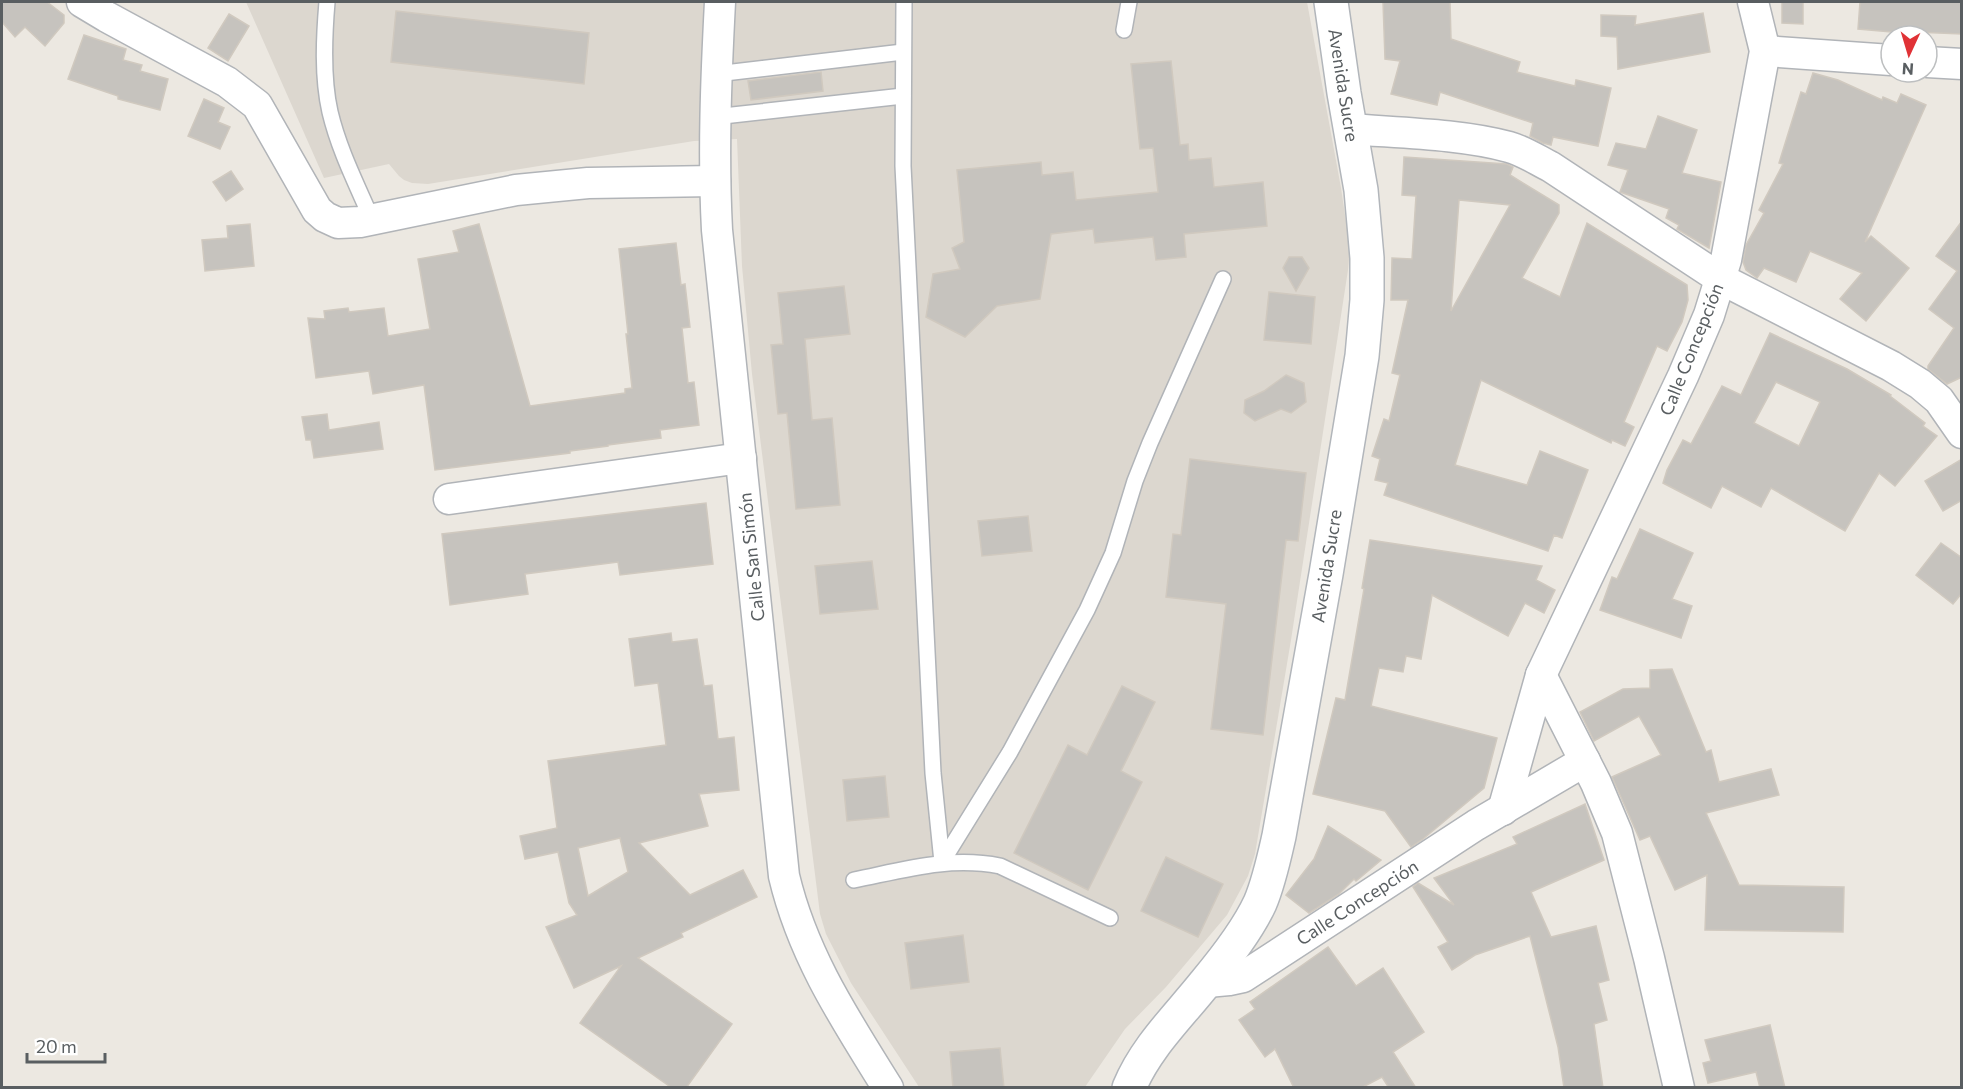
<svg xmlns="http://www.w3.org/2000/svg" width="1963" height="1089" viewBox="0 0 1963 1089" font-family="Commissioner,sans-serif">
	<rect width="100%" height="100%" fill="#ece8e1"/>
	<polygon fill="#dcd7cf" points="246,2 1307,2 1341,188 1350,248 1348,270 1291,640 1255,854 1248,876 1227,915 1166,987 1125,1029 1085,1087 919,1087 851,983 826,934 820,914 752,374 742,266 737,139 694,141 428,184 412,183 404,180 399,176 389,164 324,178"/>
	<g fill="#c6c3be" stroke="#d0c9bf" stroke-width="1.5" fill-rule="evenodd">
		<polygon points="2,2 47,2 64,15 64,23 45,46 25,27 15,37 2,22"/>
		<polygon points="1383,2 1450,2 1451,39 1520,62 1517,72 1575,86 1576,80 1611,88 1598,146 1553,137 1551,145 1543,143 1530,136 1533,123 1440,92 1437,105 1391,94 1400,61 1385,59"/>
		<polygon points="1782,2 1803,2 1803,24 1782,23"/>
		<polygon points="1860,2 1962,2 1962,34 1914,32 1914,34 1858,29"/>
		<polygon points="396,11 589,33 584,84 391,62"/>
		<polygon points="1703,13 1710,52 1618,69 1617,37 1601,36 1601,15 1636,16 1635,25"/>
		<polygon points="229,14 249,26 228,61 208,48"/>
		<polygon points="84,35 126,49 123,60 142,65 140,71 168,79 160,110 118,99 118,96 68,79"/>
		<polygon points="1171,61 1180,145 1188,144 1189,160 1211,158 1214,187 1263,182 1267,226 1184,234 1186,257 1156,260 1153,237 1095,243 1093,229 1051,234 1040,299 997,306 965,337 926,317 933,274 960,269 952,248 964,242 957,170 1041,162 1042,175 1073,172 1076,200 1158,192 1153,148 1140,149 1131,64"/>
		<polygon points="821,72 823,91 751,100 748,81"/>
		<polygon points="1813,73 1838,80 1882,100 1883,97 1897,103 1901,94 1926,105 1865,242 1871,236 1909,268 1866,321 1840,299 1862,273 1810,251 1796,282 1764,268 1757,278 1746,270 1743,262 1746,245 1764,213 1759,210 1783,164 1779,163 1801,92 1806,94"/>
		<polygon points="204,99 224,108 218,122 230,127 220,149 188,136"/>
		<polygon points="1658,116 1697,130 1682,173 1721,182 1709,248 1677,229 1679,225 1666,218 1669,209 1620,192 1628,170 1608,165 1616,143 1646,149"/>
		<path d="M1404 157 1507 164 1513 167 1510 175 1559 205V213L1522 278 1560 297 1587 223 1687 285 1688 300 1682 322 1667 351 1657 346 1624 422 1634 427 1625 446 1612 440 1611 443 1481 380 1455 465 1527 485 1540 451 1588 470 1562 538 1554 535 1548 551 1384 495 1388 483 1375 480 1380 459 1372 456 1384 419 1389 421 1400 375 1392 373 1408 300H1391L1392 258 1412 259 1416 196 1402 195ZM1459 200 1510 205 1451 311Z"/>
		<polygon points="231,171 243,189 226,201 213,182"/>
		<polygon points="1962,221 1962,377 1947,384 1928,369 1928,366 1954,328 1929,309 1957,271 1936,256"/>
		<polygon points="250,224 254,266 205,271 202,240 228,238 227,226"/>
		<polygon points="479,224 530,406 625,393 625,389 632,388 626,334 628,334 619,249 676,243 681,285 685,284 690,327 682,328 688,383 694,382 699,425 660,430 661,438 608,445 608,446 570,451 570,453 435,470 424,385 373,394 369,371 316,378 308,318 325,319 324,311 348,308 349,312 384,308 388,336 430,329 418,259 459,252 453,231"/>
		<polygon points="1289,257 1302,257 1309,268 1296,291 1283,268"/>
		<polygon points="844,286 850,334 805,339 812,420 832,418 840,505 796,509 787,413 778,414 771,345 783,344 778,293"/>
		<polygon points="1269,292 1315,297 1311,344 1264,340"/>
		<path d="M1770 333 1847 369 1891 395 1890 396 1925 423 1923 426 1937 436 1895 486 1879 473 1845 531 1771 488 1761 507 1722 486 1711 508 1663 483 1667 470 1683 440 1691 444 1722 386 1741 395ZM1776 382 1820 402 1799 446 1754 423Z"/>
		<polygon points="1286,375 1304,383 1306,402 1291,413 1281,409 1255,421 1244,413 1245,400 1264,391"/>
		<polygon points="327,414 329,430 379,422 383,449 314,458 311,440 306,440 302,417"/>
		<polygon points="1190,459 1306,473 1298,541 1286,540 1263,735 1211,729 1226,604 1166,597 1173,534 1181,535"/>
		<polygon points="1962,459 1962,500 1943,511 1925,481"/>
		<polygon points="706,503 713,564 620,575 618,562 525,574 528,594 450,605 442,534"/>
		<polygon points="1028,516 1032,551 982,556 978,521"/>
		<polygon points="1640,529 1693,553 1672,599 1692,606 1681,638 1600,610 1612,577 1617,579"/>
		<polygon points="1370,540 1542,566 1536,580 1555,590 1544,613 1525,603 1508,636 1432,595 1421,659 1406,656 1403,672 1379,668 1371,706 1497,738 1484,788 1423,839 1411,847 1385,811 1313,794 1336,698 1345,700 1364,589 1362,588"/>
		<polygon points="1941,543 1962,558 1962,593 1953,604 1916,575"/>
		<polygon points="872,561 878,609 820,614 815,566"/>
		<path d="M671 633 672 642 697 639 704 686 712 685 718 739 734 737 739 790 699 794 708 826 639 843 690 895 743 870 757 897 681 933 683 937 638 958 732 1024 686 1088H672L580 1023 621 966 574 988 546 927 577 915 569 903 558 852 525 859 520 836 557 828 548 761 666 745 658 683 635 686 629 639ZM620 838 628 872 588 896 578 848Z"/>
		<polygon points="1672,669 1706,752 1711,750 1719,782 1771,769 1779,795 1706,813 1739,885 1844,887 1843,932 1705,930 1707,875 1675,890 1650,836 1640,840 1612,777 1661,755 1639,716 1594,741 1580,712 1623,689 1650,688 1650,670"/>
		<polygon points="1122,686 1155,702 1121,771 1142,782 1088,890 1014,853 1068,745 1087,755"/>
		<polygon points="885,776 889,817 847,821 843,780"/>
		<polygon points="1585,804 1604,860 1531,892 1551,937 1596,926 1609,980 1598,983 1607,1020 1594,1024 1603,1088 1564,1088 1558,1047 1530,936 1475,955 1452,970 1438,947 1448,942 1413,887 1418,883 1454,905 1434,878 1517,844 1513,837"/>
		<polygon points="1328,826 1381,860 1356,881 1354,879 1339,894 1309,913 1286,895 1314,859"/>
		<polygon points="1166,857 1223,884 1198,937 1141,911"/>
		<polygon points="963,935 969,982 911,989 905,943"/>
		<polygon points="1328,947 1356,986 1383,968 1424,1032 1393,1052 1416,1088 1389,1088 1382,1077 1361,1088 1294,1088 1275,1049 1265,1057 1239,1020 1255,1009 1250,1002"/>
		<polygon points="1770,1025 1785,1088 1760,1088 1756,1072 1708,1083 1703,1063 1711,1061 1705,1040"/>
		<polygon points="1000,1048 1004,1088 953,1088 950,1052"/>
	</g>
	<g fill="none" stroke-linecap="round" stroke-linejoin="round">
		<defs>
			<g id="lane">
				<path d="M327 2C324 37 322 77 330 112 339 150 357 185 372 220"/>
				<polyline points="904,2 903,166 933,773 942,862"/>
				<polyline points="1124,30 1129,2"/>
				<polyline points="716,74 903,52"/>
				<polyline points="714,117 903,96"/>
				<polyline points="942,862 1010,752 1087,610 1113,553 1135,481 1150,443 1223,279"/>
				<path d="M854 880C904 870 949 856 1000 866L1110 918"/>
			</g>
			<g id="street">
				<polyline points="82,2 107,17 227,82 257,105 317,210 325,217 338,223 360,222 516,190 588,183 715,181"/>
				<path d="M720 2C716 78 713 154 717 230L784 876C803 956 845 1019 888 1088"/>
				<polyline points="1765,51 1891,60"/>
				<polyline points="1927,62 1962,64"/>
				<path d="M1350 129C1400 133 1461 134 1509 147 1524 151 1537 160 1551 167L1721 279 1891 366 1920 384 1939 400 1962 433"/>
				<polyline points="449,499 741,458"/>
				<polyline points="1541,675 1596,783 1617,833 1649,958 1679,1088"/>
				<polyline points="1503,810 1541,675 1683,376 1709,315 1726,260 1765,51 1753,2"/>
				<polyline points="1207,982 1229,980 1243,977 1476,825 1585,761"/>
			</g>
			<path id="secondary" d="M1129 1088C1146 1047 1178 1017 1205 983 1225 959 1247 931 1260 903 1269 882 1274 858 1279 836L1326 574 1362 356 1367 300V258L1361 190 1344 93 1331 2"/>
		</defs>
		<use href="#lane" stroke="#b1b4b8" stroke-width="18"/>
		<use href="#street" stroke="#b1b4b8" stroke-width="33"/>
		<use href="#secondary" stroke="#b2b6bb" stroke-width="36"/>
		<use href="#lane" stroke="#fff" stroke-width="15"/>
		<use href="#street" stroke="#fff" stroke-width="30"/>
		<use href="#secondary" stroke="#fff" stroke-width="33"/>
	</g>
	<g text-anchor="middle" dominant-baseline="central" stroke-width="6" stroke-linejoin="round" paint-order="stroke">
		<g font-size="18" fill="#595e61" stroke="#fff">
			<text transform="translate(1344 85) rotate(81)">Avenida Sucre</text>
			<text transform="translate(1691 349) rotate(-68)">Calle Concepción</text>
			<text transform="translate(751 557) rotate(-96)">Calle San Simón</text>
			<text transform="translate(1326 566) rotate(-81)">Avenida Sucre</text>
			<text transform="translate(1357 902) rotate(-33)">Calle Concepción</text>
		</g>
	</g>
	<rect width="1963" height="1089" fill="none" stroke="#595e61" stroke-width="6"/>
	<g transform="translate(1909 54) rotate(184)"><circle r="28" fill="#ffffff" stroke="#bdbfc0" stroke-width="1.5"/>
	<path d="M0-4.5L10 22L0 15L-10 22Z" fill="#e03236"/>
	<text y="-9" font-size="16" font-weight="bold" text-anchor="middle" fill="#595e61">N</text>
	</g>
	<path d="M27 1053v9h78v-9" fill="none" stroke="#595e61" stroke-width="3"/>
	<text x="36" y="1053" font-size="18" fill="#595e61" stroke="#ffffff" stroke-width="4.5" paint-order="stroke">20 m</text>
</svg>
